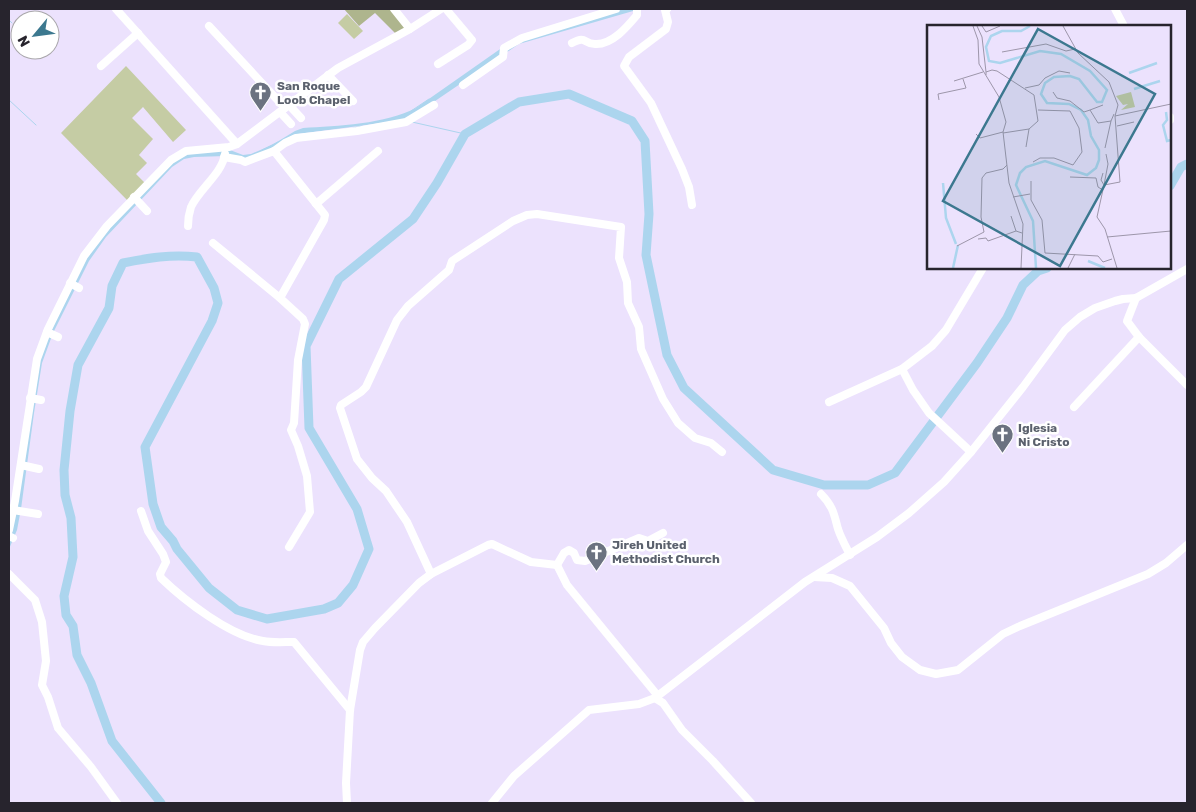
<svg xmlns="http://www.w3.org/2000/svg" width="1196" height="812" viewBox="0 0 1196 812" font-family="Rubik,sans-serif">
	<rect width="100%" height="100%" fill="#ece2fd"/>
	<g fill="#c5cca4">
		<polygon points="347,14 363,31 354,39 338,23"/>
		<polygon points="126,66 186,130 173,142 143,107 132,118 153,139 139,155 147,163 136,174 145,183 128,201 61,133"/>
	</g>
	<polygon fill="#aeb58d" points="344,9 396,9 411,26 396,34 375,13 359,26"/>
	<path fill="#acd5ee" d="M619 9H640L519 44 416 114 404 120 298 134 293 135 274 148 244 159 226 156 194 157 184 159 172 167 106 237 89 261 53 333 42 363 34 413 21 509 17 530 9 549V537L39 358 80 267 103 234 156 176 184 154 230 150 243 155 251 154 272 145 295 131 303 128C337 126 386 124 416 108L503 47Z"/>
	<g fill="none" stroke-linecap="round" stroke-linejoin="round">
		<g stroke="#acd5ee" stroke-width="1">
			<polyline points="9,20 12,23"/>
			<polyline points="9,100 36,125"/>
			<polyline points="411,111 429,99"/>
			<polyline points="412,122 465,134"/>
			<polyline points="353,128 362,126"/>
			<polyline points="262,150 278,142"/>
		</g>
		<g stroke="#acd5ee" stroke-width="9">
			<polyline points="1170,186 1181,167 1187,164"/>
			<path d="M161 803 112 741 91 683 77 655 73 626 66 615 64 596 73 557 71 518 65 495 64 470 70 411 78 365 109 308 112 286 123 263C148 258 171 254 197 257L214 288 218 303 212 321 145 447 153 504 161 527 173 541 177 549 209 588 237 610 267 619 324 609 338 603 353 585 369 549 357 509 309 428 306 346 339 279 413 219 437 183 465 134 519 102 569 94 632 121 645 141 649 214 646 255 667 355 684 388 773 470 824 485H868L895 473 977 363 1007 318 1023 285 1038 271 1047 268"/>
		</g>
		<g stroke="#fff" stroke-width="8">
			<polyline points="116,9 237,144"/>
			<polyline points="394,9 410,29"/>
			<polyline points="667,9 665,10 668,22 666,29 629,57 624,66 651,103 682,169 689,187 692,205"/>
			<polyline points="1115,9 1124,26"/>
			<polyline points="209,26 285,108"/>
			<path d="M572 43C587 35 583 44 595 44 612 45 627 27 637 15V9"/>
			<polyline points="438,64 468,45 472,40 446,9"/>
			<polyline points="101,66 138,33"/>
			<polyline points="328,75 353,101"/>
			<polyline points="463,85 503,57 504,48 522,38 616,9"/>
			<polyline points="289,105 301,118"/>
			<polyline points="280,112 291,124"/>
			<polyline points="1170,117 1170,120"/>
			<polyline points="274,151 285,143 296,138 357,131 406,122 434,105"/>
			<polyline points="134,197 147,211"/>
			<polyline points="316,204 378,151"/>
			<path d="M188 226C188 219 189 213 191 207 199 189 222 174 225 154"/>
			<polyline points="213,243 280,298 324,220 325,215 274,151 245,162 241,160 224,157"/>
			<polyline points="70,283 79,288"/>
			<polyline points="280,298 303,319 305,324 298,360 294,423 291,430 298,446 307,476 310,512 289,547"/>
			<polyline points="1136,298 1127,321 1139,337 1187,385"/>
			<polyline points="47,332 58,337"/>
			<polyline points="902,369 913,390 929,413 971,452"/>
			<polyline points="30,398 41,400"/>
			<polyline points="829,402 902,369 932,346 946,330 983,268"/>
			<polyline points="1074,407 1139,337"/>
			<polyline points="21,465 39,469"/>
			<path d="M821 494C833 506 834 514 838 529 841 538 846 547 850 555"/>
			<polyline points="13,510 38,514"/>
			<path d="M141 511 148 531 163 554 166 562 160 574 161 578C185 601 230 636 263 641 272 643 284 642 294 642L350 710"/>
			<polyline points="9,530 15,501 37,359 48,329 84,256 107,226 171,160 186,151 229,147 237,144 338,68 410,29 441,9"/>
			<polyline points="9,536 13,538"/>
			<polyline points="557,565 567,585 658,696"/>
			<polyline points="9,574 35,600 42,622 46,661 42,685 48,697 58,728 91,767 117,803"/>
			<polyline points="431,574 407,522 386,491 372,478 357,459 340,408 341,405 361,392 366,387 397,320 408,306 449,270 452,261 513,221 527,215 537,214 621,227 619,258 627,282 628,303 639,327 641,349 663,399 678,423 695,438 711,443 722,452"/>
			<polyline points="814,577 832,578 850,586 884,628 891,643 902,657 920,670 936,674 958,670 1003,634 1020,626 1148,574 1166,563 1187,545"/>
			<polyline points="655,698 663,703 682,730 713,761 751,803"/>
			<polyline points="347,803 346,783 350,710 360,650 363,642 375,628 419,583 431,574 488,545 492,544 531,562 557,565 564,553 569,550 574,553 577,560 585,561 639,538 648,541 663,533"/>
			<polyline points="492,803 514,776 589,710 639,704 655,698 805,582 877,537 909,513 944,482 971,452 1023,387 1065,330 1080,317 1095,308 1115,301 1123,299 1136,298 1187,269"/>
		</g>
	</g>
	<defs>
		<symbol id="church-pin" viewBox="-11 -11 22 30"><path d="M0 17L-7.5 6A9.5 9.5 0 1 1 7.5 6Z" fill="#6b7280" stroke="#fff"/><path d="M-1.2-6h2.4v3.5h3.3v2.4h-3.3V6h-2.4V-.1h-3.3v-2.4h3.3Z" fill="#fff"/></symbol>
	</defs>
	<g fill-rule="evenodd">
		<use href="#church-pin" x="248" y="80" width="25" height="34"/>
		<use href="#church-pin" x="990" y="422" width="25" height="34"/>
		<use href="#church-pin" x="584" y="540" width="25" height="34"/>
	</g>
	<g text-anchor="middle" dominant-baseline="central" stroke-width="5" stroke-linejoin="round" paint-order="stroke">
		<g font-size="12" font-weight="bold" fill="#5b616d" stroke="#fff" text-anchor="start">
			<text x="277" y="86">San Roque<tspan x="277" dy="14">Loob Chapel</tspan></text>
			<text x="1018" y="428">Iglesia<tspan x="1018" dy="14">Ni Cristo</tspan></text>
			<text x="612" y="545">Jireh United<tspan x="612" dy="14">Methodist Church</tspan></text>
		</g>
	</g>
	<g transform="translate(927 25)">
		<rect width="244" height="244" fill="#ece2fd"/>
		<path d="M204 67 208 82 194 85 201 79 196 80 189 71Z" fill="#c5cca4"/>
		<path fill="none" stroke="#acd5ee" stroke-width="2.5" d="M103 1 94 6H75L64 11 59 22 62 36 73 38 113 26 134 29 163 46 180 65 175 77H170L152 54 143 51 127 52 118 58 114 69 120 78 142 79 154 85 161 95 164 111 172 125V135L169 143 160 150 118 136 99 142 93 148 89 160 106 196 109 243M202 48 230 38M207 64 233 56M239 87 240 95 236 100 240 116 244 115M16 158 19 193 29 219M161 236 178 243M26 243 31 220"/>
		<path fill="none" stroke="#9d96aa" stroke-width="1" d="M46 1 51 15 52 39 72 72 79 97 76 107 82 158 96 199 94 243M50 1 55 12 59 47M55 1 59 7 73 1M136 1 151 28 182 57 191 80 188 91 193 157 177 160 170 192 178 204 190 243M75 27 119 19 139 26 148 24M59 50V47L65 45 70 46 107 70 111 96 102 104 99 122M27 56 56 47M98 63 112 60 118 53 132 46 143 48M126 67 130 73 143 76 157 87 163 85M12 75 11 69 39 63 36 54M176 80 163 85 171 98 184 96 187 89M188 91 244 79M190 101 207 97M76 108 102 104M49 109 53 113 76 107M178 123 184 96M106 137 113 133H127L146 140 155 127 152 103 143 86 111 85M176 148 174 155 177 160 181 139 179 129M143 152 169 153 171 162 176 165M104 156V175L115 195 118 228 171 231 176 237 185 234M86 172 103 169M84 191 89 206M180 212 244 206M51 214 59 213 61 216 89 206 95 208M30 221 57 207 54 192 55 153 59 148 76 144 80 140M141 243 148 229"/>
		<path fill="#3c788f" fill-opacity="0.15" stroke="#3c788f" stroke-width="2.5" d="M111 4 228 69 133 241 16 176Z"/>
		<rect width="244" height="244" fill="none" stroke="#27242d" stroke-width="2.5"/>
	</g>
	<rect width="1196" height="812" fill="none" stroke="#27242d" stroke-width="20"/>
	<g transform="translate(35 35) rotate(241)"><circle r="24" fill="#ffffff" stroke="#a9a7ab"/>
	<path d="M0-4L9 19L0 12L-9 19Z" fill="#3c788f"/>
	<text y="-8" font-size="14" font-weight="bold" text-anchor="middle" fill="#27242d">N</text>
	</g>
</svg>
